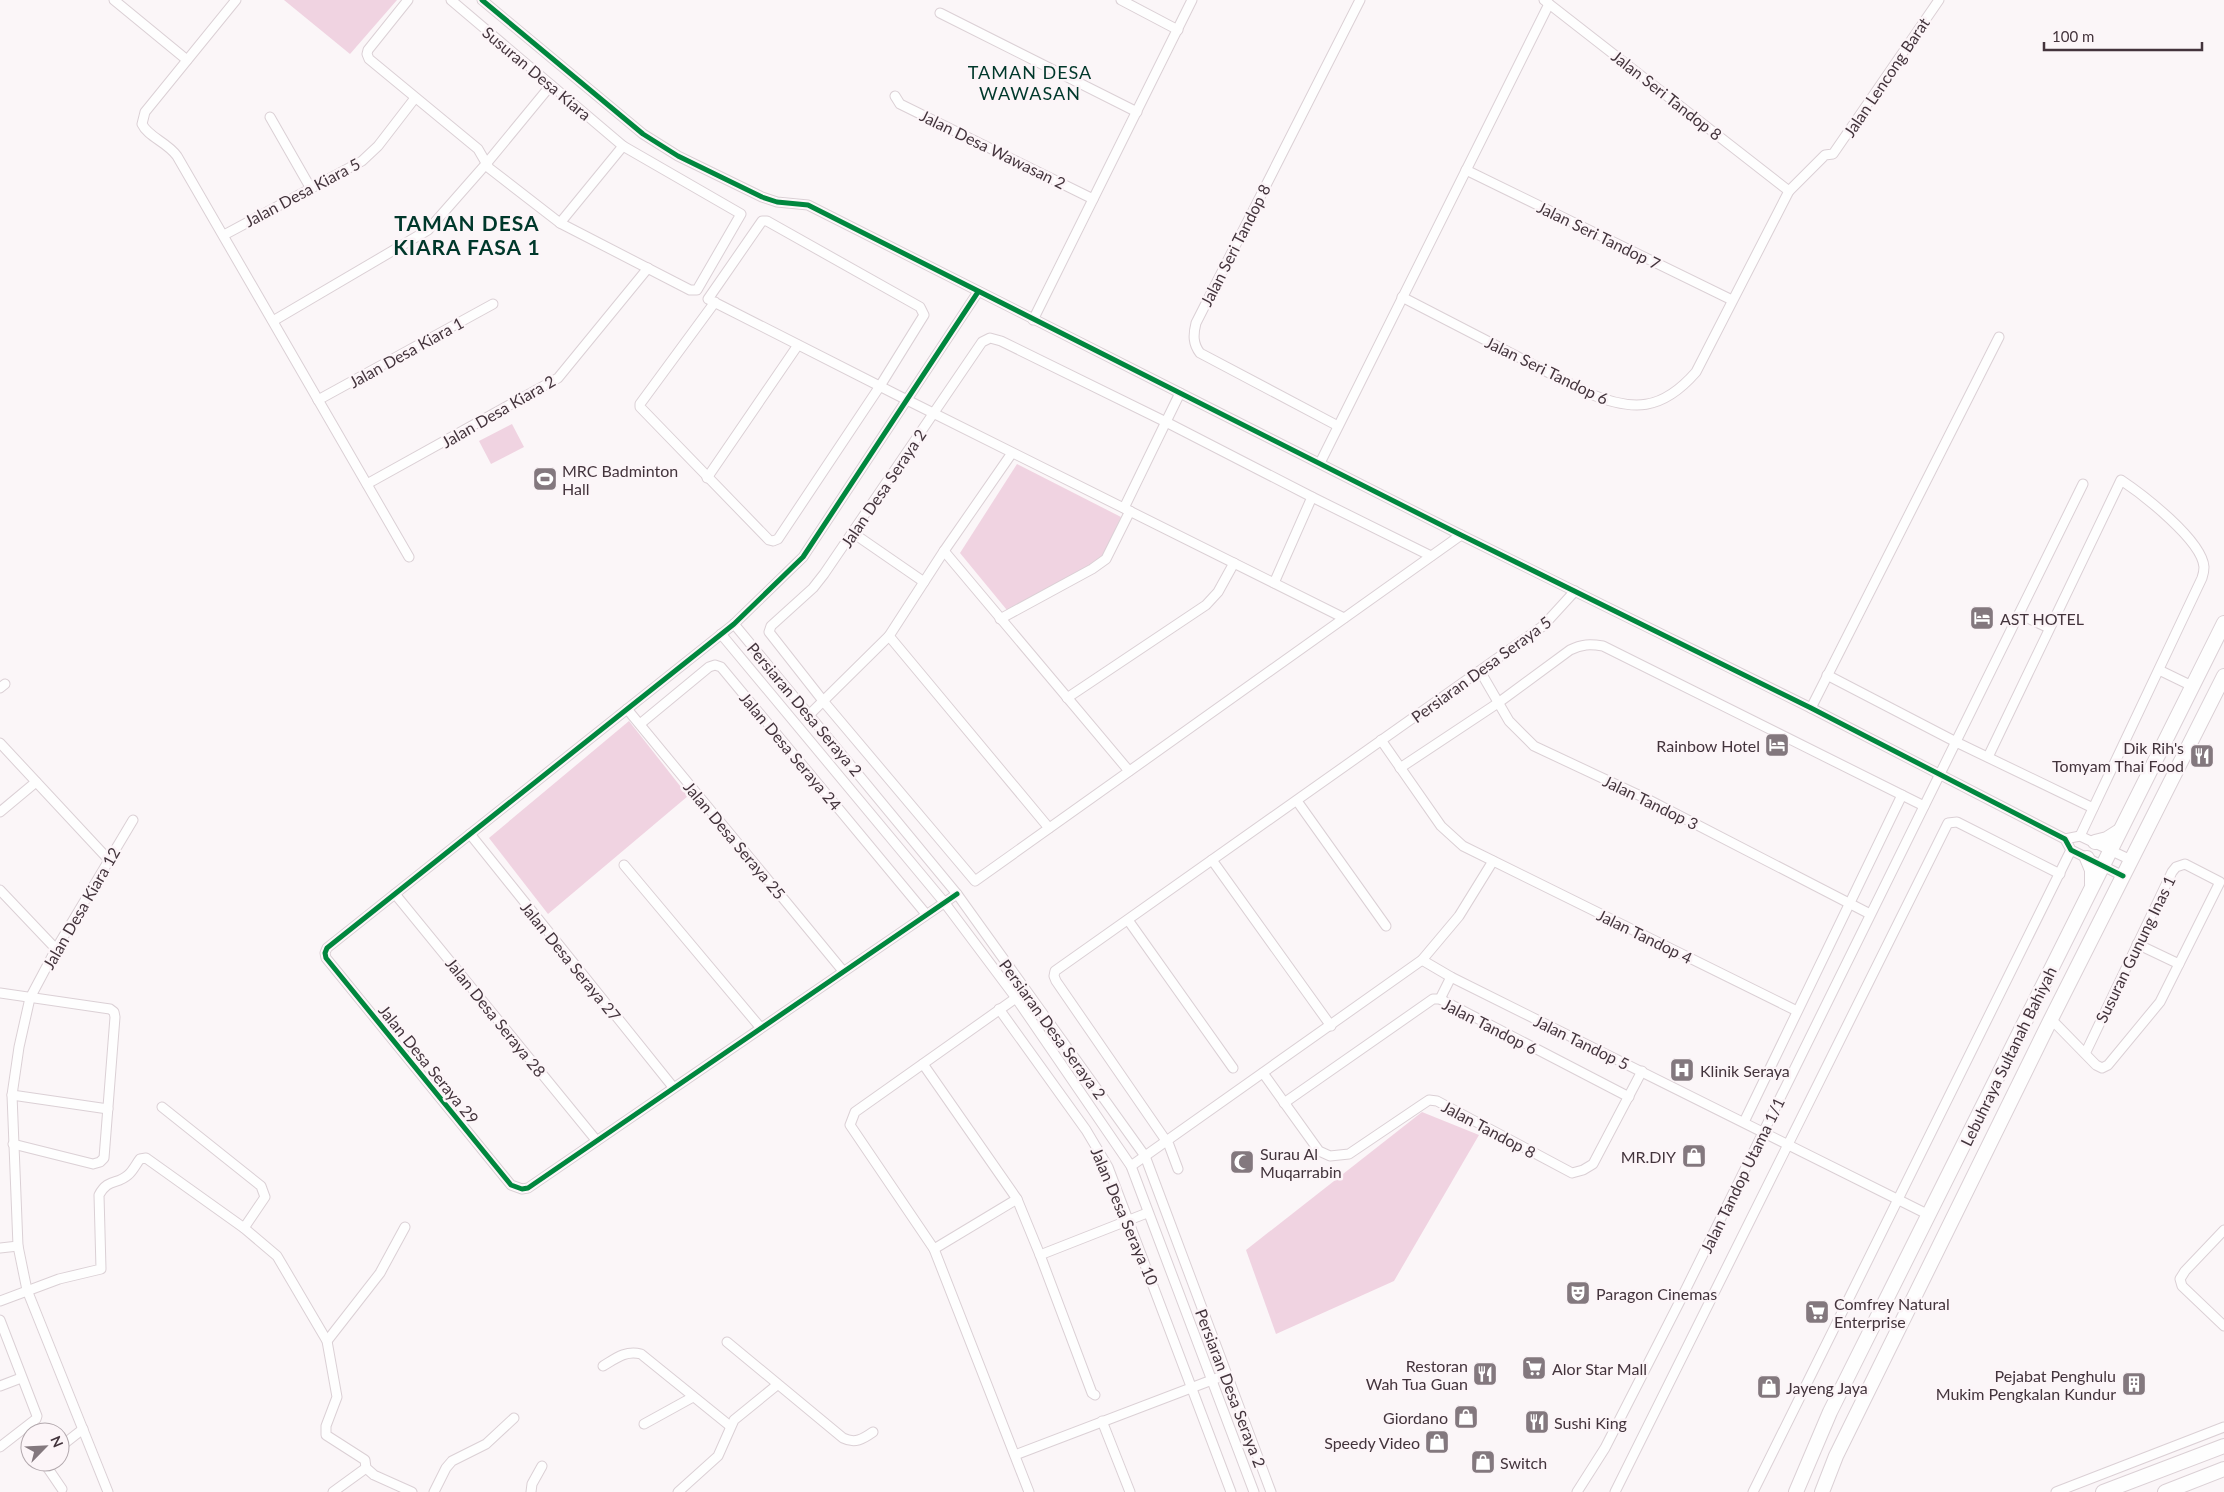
<svg xmlns="http://www.w3.org/2000/svg" width="2224" height="1492" viewBox="0 0 2224 1492" font-family="Lato,sans-serif">
	<rect width="100%" height="100%" fill="#fbf6f8"/>
	<g fill="#f0d3e1">
		<polygon points="284,0 397,0 350,54"/>
		<polygon points="512,424 524,447 491,464 479,441"/>
		<polygon points="1017,464 1121,517 1102,557 1011,615 960,553"/>
		<polygon points="629,721 688,796 548,914 489,838"/>
		<polygon points="1422,1112 1479,1135 1394,1281 1276,1334 1246,1250"/>
	</g>
	<g fill="none" stroke-linecap="round" stroke-linejoin="round">
		<defs>
			<g id="street">
				<polyline points="114,0 187,60"/>
				<path d="M236 0 145 112 142 124C148 137 167 142 177 156L409 557"/>
				<polyline points="408,0 368,50 367,54 369,59 478,149 489,168 560,223 690,290 697,290 741,214 623,146 451,0"/>
				<polyline points="482,0 643,134 678,156 762,197 777,202 808,205 1461,535 1811,708 2065,839 2071,850 2123,876"/>
				<polyline points="1121,0 1178,30"/>
				<polyline points="1544,0 1789,191"/>
				<polyline points="940,13 1137,112"/>
				<polyline points="895,96 900,104 1093,199"/>
				<polyline points="270,117 310,187"/>
				<polyline points="1466,170 1732,300"/>
				<polyline points="560,223 623,146"/>
				<polyline points="224,235 362,161 378,146 415,98"/>
				<path d="M1402 297 1588 393C1633 412 1662 411 1696 372L1789 191 1825 155 1833 154 1939 0"/>
				<path d="M715 302 640 404V407L769 540 773 541 778 539 880 386 924 315 920 307 767 221H762L708 299C774 332 840 366 907 400L1344 618"/>
				<polyline points="1033,320 1192,0"/>
				<polyline points="273,321 428,230 486,164 551,85"/>
				<polyline points="318,400 493,304"/>
				<path d="M1338 426 1200 353C1193 344 1193 335 1196 323L1360 0"/>
				<polyline points="1320,463 1549,4"/>
				<polyline points="707,478 798,345"/>
				<polyline points="367,484 558,378 648,268"/>
				<polyline points="1312,497 1431,556"/>
				<polyline points="1124,508 1180,393"/>
				<polyline points="853,533 924,582"/>
				<polyline points="944,551 1129,771"/>
				<polyline points="1274,583 1312,497 1166,422 1001,341 990,338 982,342 824,574 813,588 771,626 769,632 824,702 975,881 1461,535"/>
				<polyline points="2019,614 2049,628"/>
				<polyline points="1000,619 1092,569 1106,559 1130,511"/>
				<polyline points="734,624 957,894 1145,1156 1271,1492"/>
				<polyline points="721,634 944,902 1016,998 1131,1166 1254,1492"/>
				<polyline points="889,636 1049,828"/>
				<polyline points="2159,670 2192,686"/>
				<polyline points="1480,671 1509,721 1534,746 1647,799 1870,914"/>
				<polyline points="1827,675 1956,742 2093,808"/>
				<polyline points="0,688 5,684"/>
				<polyline points="1067,698 1206,605 1218,592 1234,563"/>
				<polyline points="1811,708 1999,337"/>
				<polyline points="627,709 843,971"/>
				<polyline points="810,714 889,636 944,551 1012,453"/>
				<polyline points="640,724 709,667 715,665 721,667 926,914"/>
				<polyline points="1381,740 1441,826 1463,846 1797,1011"/>
				<polyline points="0,743 109,860"/>
				<path d="M1988 757 2121 480C2142 494 2202 540 2204 567 2204 570 2203 575 2202 578L2080 836"/>
				<path d="M1400 768 1498 703 1570 650C1582 644 1590 644 1603 646L1924 806"/>
				<polyline points="1297,801 1386,926"/>
				<polyline points="0,812 36,782"/>
				<polyline points="470,834 673,1087"/>
				<polyline points="2065,839 2080,836 2131,860"/>
				<polyline points="1212,860 1331,1026"/>
				<polyline points="624,865 760,1027"/>
				<polyline points="0,890 56,949"/>
				<polyline points="395,894 596,1140"/>
				<polyline points="957,894 528,1188 522,1189 511,1185 326,958 325,953 327,948 734,624 803,557 978,292"/>
				<polyline points="1128,920 1233,1068"/>
				<polyline points="2137,944 2179,964"/>
				<polyline points="1422,960 1451,977 1929,1215"/>
				<polyline points="0,993 110,1009 114,1012 115,1017 104,1158 100,1162 93,1164 13,1144"/>
				<polyline points="1016,998 855,1112 850,1125 934,1249 1029,1492"/>
				<polyline points="1440,999 1451,977"/>
				<polyline points="999,1009 1086,1130 1108,1167 1231,1492"/>
				<polyline points="2051,1019 2096,1065 2102,1068 2108,1065 2160,1002 2220,882 2185,864 2176,867 2172,872 2085,1054"/>
				<polyline points="923,1064 1017,1199 1040,1255 1092,1393 1095,1395"/>
				<polyline points="1263,1073 1319,1151 1330,1156 1349,1154 1420,1106 1429,1100 1437,1101 1572,1173 1583,1170 1593,1164 1642,1071"/>
				<polyline points="12,1095 108,1109"/>
				<polyline points="1284,1103 1433,999 1440,999 1629,1097"/>
				<polyline points="162,1107 261,1186 265,1197 244,1228"/>
				<polyline points="1744,1122 1902,795"/>
				<polyline points="1131,1166 1422,960 1459,916 1493,861"/>
				<polyline points="1178,1169 1169,1145 1056,981 1054,976 1055,971 1543,626 1575,591"/>
				<polyline points="2224,1230 2185,1271 2180,1279 2182,1286 2224,1326"/>
				<polyline points="0,1248 18,1246"/>
				<polyline points="934,1249 1017,1199"/>
				<polyline points="1040,1255 1147,1213"/>
				<path d="M0 1301 59 1279 101 1269 99 1195C108 1178 117 1185 128 1175 133 1171 136 1164 140 1159L146 1158 244 1228 277 1256 327 1341 337 1397 326 1426V1435L365 1460 366 1468 374 1475 412 1492"/>
				<polyline points="0,1320 37,1416 36,1419 0,1447"/>
				<polyline points="327,1341 380,1273 405,1227"/>
				<path d="M727 1342 843 1438C855 1444 863 1439 873 1432"/>
				<path d="M603 1366C616 1358 626 1350 641 1354L730 1426"/>
				<polyline points="0,1386 21,1378"/>
				<polyline points="1102,1421 1130,1492"/>
				<polyline points="644,1424 693,1397"/>
				<polyline points="60,1447 83,1429"/>
				<polyline points="1015,1455 1225,1375"/>
				<polyline points="46,1462 47,1467 62,1489"/>
				<polyline points="108,1492 27,1290 18,1246 12,1095 19,1047 30,998 56,949 133,820"/>
				<polyline points="333,1492 366,1468"/>
				<polyline points="434,1492 446,1468 452,1461 486,1444 514,1418"/>
				<polyline points="531,1492 532,1484 542,1466"/>
				<polyline points="678,1492 718,1456 734,1420 777,1385"/>
				<polyline points="1577,1492 1605,1448 1680,1301 2083,484"/>
				<polyline points="1615,1492 1948,823 1957,822 2060,874"/>
				<polyline points="1753,1492 2071,850"/>
				<polyline points="2056,1492 2224,1427"/>
			</g>
			<g id="primary">
				<polyline points="2095,842 2107,839 2118,832"/>
				<polyline points="2087,858 2092,870 2092,884"/>
				<polyline points="1796,1492 1830,1412 2224,623"/>
				<polyline points="1822,1492 1836,1456 2051,1019 2224,676"/>
				<polyline points="2103,1492 2224,1446"/>
				<polyline points="2165,1492 2224,1469"/>
			</g>
		</defs>
		<use href="#street" stroke="#dbd0d5" stroke-width="11"/>
		<use href="#primary" stroke="#dbd0d5" stroke-width="16"/>
		<use href="#street" stroke="#fefefe" stroke-width="9"/>
		<use href="#primary" stroke="#fefefe" stroke-width="14"/>
		<defs>
			<g id="cycleway">
				<polyline points="482,0 643,134 678,156 762,197 777,202 808,205 1461,535 1811,708 2065,839 2071,850 2123,876"/>
				<polyline points="957,894 528,1188 522,1189 511,1185 326,958 325,953 327,948 734,624 803,557 978,292"/>
			</g>
		</defs>
		<use href="#cycleway" stroke="#fcf5f8" stroke-width="8"/>
		<use href="#cycleway" stroke="#00873e" stroke-width="5"/>
	</g>
	<defs>
		<symbol id="stadium-square" viewBox="-11 -11 22 22"><rect x="-9" y="-9" width="18" height="18" rx="4" fill="#83787e" stroke="#fcf5f8"/><path d="M0-5a6.5 5 0 1 0 0 10a6.5 5 0 1 0 0-10ZM-3.5-1.8h7v3.6h-7Z" fill="#fff"/></symbol>
		<symbol id="hotel-square" viewBox="-11 -11 22 22"><rect x="-9" y="-9" width="18" height="18" rx="4" fill="#83787e" stroke="#fcf5f8"/><path d="M-6-4.5h1.5V1H6V5H4.5V3h-9V5H-6ZM-4 0a1.8 1.8 0 1 1 3.6 0ZM.5 0V-2.5h3Q6-2.5 6 0Z" fill="#fff"/></symbol>
		<symbol id="restaurant-square" viewBox="-11 -11 22 22"><rect x="-9" y="-9" width="18" height="18" rx="4" fill="#83787e" stroke="#fcf5f8"/><path d="M-5-6h1v4h1v-4h1v4h1v-4h1v5L-1.5 .5V6h-2V.5L-5-1ZM5-6V6H3V1.5H1.5Q1.5-4 5-6Z" fill="#fff"/></symbol>
		<symbol id="hospital-square" viewBox="-11 -11 22 22"><rect x="-9" y="-9" width="18" height="18" rx="4" fill="#83787e" stroke="#fcf5f8"/><path d="M-5-5h3v3.5h4V-5h3V5h-3V1.5h-4V5h-3Z" fill="#fff"/></symbol>
		<symbol id="shop-square" viewBox="-11 -11 22 22"><rect x="-9" y="-9" width="18" height="18" rx="4" fill="#83787e" stroke="#fcf5f8"/><path d="M-5-2.5h2.3a2.7 3.5 0 0 1 5.4 0H5L5.5 6h-11ZM-1.5-2.5h3a1.5 2.3 0 0 0-3 0Z" fill="#fff"/></symbol>
		<symbol id="mosque-square" viewBox="-11 -11 22 22"><rect x="-9" y="-9" width="18" height="18" rx="4" fill="#83787e" stroke="#fcf5f8"/><path d="M3.5-4.9A6 6 0 1 0 3.5 4.9A5 5 0 1 1 3.5-4.9Z" fill="#fff"/></symbol>
		<symbol id="theatre-square" viewBox="-11 -11 22 22"><rect x="-9" y="-9" width="18" height="18" rx="4" fill="#83787e" stroke="#fcf5f8"/><path d="M-5-5.5Q0-4 5-5.5V0Q5 5 0 6Q-5 5-5 0ZM-3.3-2.5H-1v1.5H-3.3ZM1-2.5H3.3v1.5H1ZM-2.8 1Q0 5.5 2.8 1Z" fill="#fff"/></symbol>
		<symbol id="supermarket-square" viewBox="-11 -11 22 22"><rect x="-9" y="-9" width="18" height="18" rx="4" fill="#83787e" stroke="#fcf5f8"/><path d="M-6-5.5h2.5l.6 2H6L4.5 2H-2.5L-4.4-4H-6ZM-1.5 3.2a1.3 1.3 0 1 0 .1 0ZM3 3.2a1.3 1.3 0 1 0 .1 0Z" fill="#fff"/></symbol>
		<symbol id="building-square" viewBox="-11 -11 22 22"><rect x="-9" y="-9" width="18" height="18" rx="4" fill="#83787e" stroke="#fcf5f8"/><path d="M-4-6H4V6H1V3H-1V6H-4ZM-2.5-4.3h1.7v1.8h-1.7ZM.8-4.3h1.7v1.8H.8ZM-2.5-1h1.7V.8h-1.7ZM.8-1h1.7V.8H.8Z" fill="#fff"/></symbol>
	</defs>
	<g fill-rule="evenodd">
		<use href="#stadium-square" x="531" y="465" width="28" height="28"/>
		<use href="#hotel-square" x="1968" y="604" width="28" height="28"/>
		<use href="#hotel-square" x="1763" y="731" width="28" height="28"/>
		<use href="#restaurant-square" x="2188" y="742" width="28" height="28"/>
		<use href="#hospital-square" x="1668" y="1056" width="28" height="28"/>
		<use href="#shop-square" x="1680" y="1142" width="28" height="28"/>
		<use href="#mosque-square" x="1228" y="1148" width="28" height="28"/>
		<use href="#theatre-square" x="1564" y="1279" width="28" height="28"/>
		<use href="#supermarket-square" x="1803" y="1298" width="28" height="28"/>
		<use href="#supermarket-square" x="1520" y="1354" width="28" height="28"/>
		<use href="#restaurant-square" x="1471" y="1360" width="28" height="28"/>
		<use href="#building-square" x="2120" y="1370" width="28" height="28"/>
		<use href="#shop-square" x="1755" y="1373" width="28" height="28"/>
		<use href="#shop-square" x="1452" y="1403" width="28" height="28"/>
		<use href="#restaurant-square" x="1523" y="1408" width="28" height="28"/>
		<use href="#shop-square" x="1423" y="1428" width="28" height="28"/>
		<use href="#shop-square" x="1469" y="1448" width="28" height="28"/>
	</g>
	<g text-anchor="middle" dominant-baseline="central" stroke-width="5" stroke-linejoin="round" paint-order="stroke">
		<g font-size="16" fill="#43343c" stroke="#fcf5f8">
			<text transform="translate(537 73) rotate(40)">Susuran Desa Kiara</text>
			<text transform="translate(1886 77) rotate(-56)">Jalan Lencong Barat</text>
			<text transform="translate(1667 95) rotate(38)">Jalan Seri Tandop 8</text>
			<text transform="translate(993 149) rotate(26)">Jalan Desa Wawasan 2</text>
			<text transform="translate(302 192) rotate(-28)">Jalan Desa Kiara 5</text>
			<text transform="translate(1599 235) rotate(26)">Jalan Seri Tandop 7</text>
			<text transform="translate(1235 245) rotate(-63)">Jalan Seri Tandop 8</text>
			<text transform="translate(406 352) rotate(-29)">Jalan Desa Kiara 1</text>
			<text transform="translate(1547 370) rotate(26)">Jalan Seri Tandop 6</text>
			<text transform="translate(498 411) rotate(-30)">Jalan Desa Kiara 2</text>
			<text transform="translate(883 488) rotate(-56)">Jalan Desa Seraya 2</text>
			<text transform="translate(1481 669) rotate(-36)">Persiaran Desa Seraya 5</text>
			<text transform="translate(805 709) rotate(50)">Persiaran Desa Seraya 2</text>
			<text transform="translate(791 751) rotate(50)">Jalan Desa Seraya 24</text>
			<text transform="translate(1651 802) rotate(26)">Jalan Tandop 3</text>
			<text transform="translate(735 840) rotate(50)">Jalan Desa Seraya 25</text>
			<text transform="translate(81 908) rotate(-60)">Jalan Desa Kiara 12</text>
			<text transform="translate(1645 936) rotate(26)">Jalan Tandop 4</text>
			<text transform="translate(2135 949) rotate(-64)">Susuran Gunung Inas 1</text>
			<text transform="translate(571 961) rotate(51)">Jalan Desa Seraya 27</text>
			<text transform="translate(496 1017) rotate(51)">Jalan Desa Seraya 28</text>
			<text transform="translate(1490 1026) rotate(27)">Jalan Tandop 6</text>
			<text transform="translate(1053 1029) rotate(54)">Persiaran Desa Seraya 2</text>
			<text transform="translate(1582 1042) rotate(26)">Jalan Tandop 5</text>
			<text transform="translate(2008 1056) rotate(-64)">Lebuhraya Sultanah Bahiyah</text>
			<text transform="translate(429 1064) rotate(51)">Jalan Desa Seraya 29</text>
			<text transform="translate(1489 1129) rotate(28)">Jalan Tandop 8</text>
			<text transform="translate(1742 1175) rotate(-64)">Jalan Tandop Utama 1/1</text>
			<text transform="translate(1125 1216) rotate(67)">Jalan Desa Seraya 10</text>
			<text transform="translate(1231 1388) rotate(69)">Persiaran Desa Seraya 2</text>
		</g>
		<g font-size="16" fill="#43343c" stroke="#fcf5f8" text-anchor="start">
			<text x="562" y="470">MRC Badminton<tspan x="562" dy="18">Hall</tspan></text>
			<text x="2000" y="618">AST HOTEL</text>
			<text x="1760" y="745" text-anchor="end">Rainbow Hotel</text>
			<text x="2184" y="747" text-anchor="end">Dik Rih's<tspan x="2184" dy="18">Tomyam Thai Food</tspan></text>
			<text x="1700" y="1070">Klinik Seraya</text>
			<text x="1260" y="1153">Surau Al<tspan x="1260" dy="18">Muqarrabin</tspan></text>
			<text x="1676" y="1156" text-anchor="end">MR.DIY</text>
			<text x="1596" y="1293">Paragon Cinemas</text>
			<text x="1834" y="1303">Comfrey Natural<tspan x="1834" dy="18">Enterprise</tspan></text>
			<text x="1468" y="1365" text-anchor="end">Restoran<tspan x="1468" dy="18">Wah Tua Guan</tspan></text>
			<text x="1552" y="1368">Alor Star Mall</text>
			<text x="2116" y="1375" text-anchor="end">Pejabat Penghulu<tspan x="2116" dy="18">Mukim Pengkalan Kundur</tspan></text>
			<text x="1786" y="1387">Jayeng Jaya</text>
			<text x="1448" y="1417" text-anchor="end">Giordano</text>
			<text x="1554" y="1422">Sushi King</text>
			<text x="1420" y="1442" text-anchor="end">Speedy Video</text>
			<text x="1500" y="1462">Switch</text>
		</g>
		<g font-size="18" letter-spacing="1" fill="#00382b" stroke="#fcf5f8">
			<text x="1030" y="72">TAMAN DESA<tspan x="1030" dy="21">WAWASAN</tspan></text>
		</g>
		<g font-size="21" font-weight="bold" letter-spacing="1" fill="#00382b" stroke="#fcf5f8">
			<text x="467" y="222">TAMAN DESA<tspan x="467" dy="24">KIARA FASA 1</tspan></text>
		</g>
	</g>
	<g transform="translate(45 1447) rotate(66)"><circle r="24" fill="#fcf5f8" stroke="#b2a8ad"/>
	<path d="M0-4L9 19L0 12L-9 19Z" fill="#83787e"/>
	<text y="-8" font-size="14" font-weight="bold" text-anchor="middle" fill="#43343c">N</text>
	</g>
	<path d="M2044 42v8h158v-8" fill="none" stroke="#43343c" stroke-width="2.5"/>
	<text x="2052" y="42" font-size="15" fill="#43343c" stroke="#fcf5f8" stroke-width="4" paint-order="stroke">100 m</text>
</svg>
